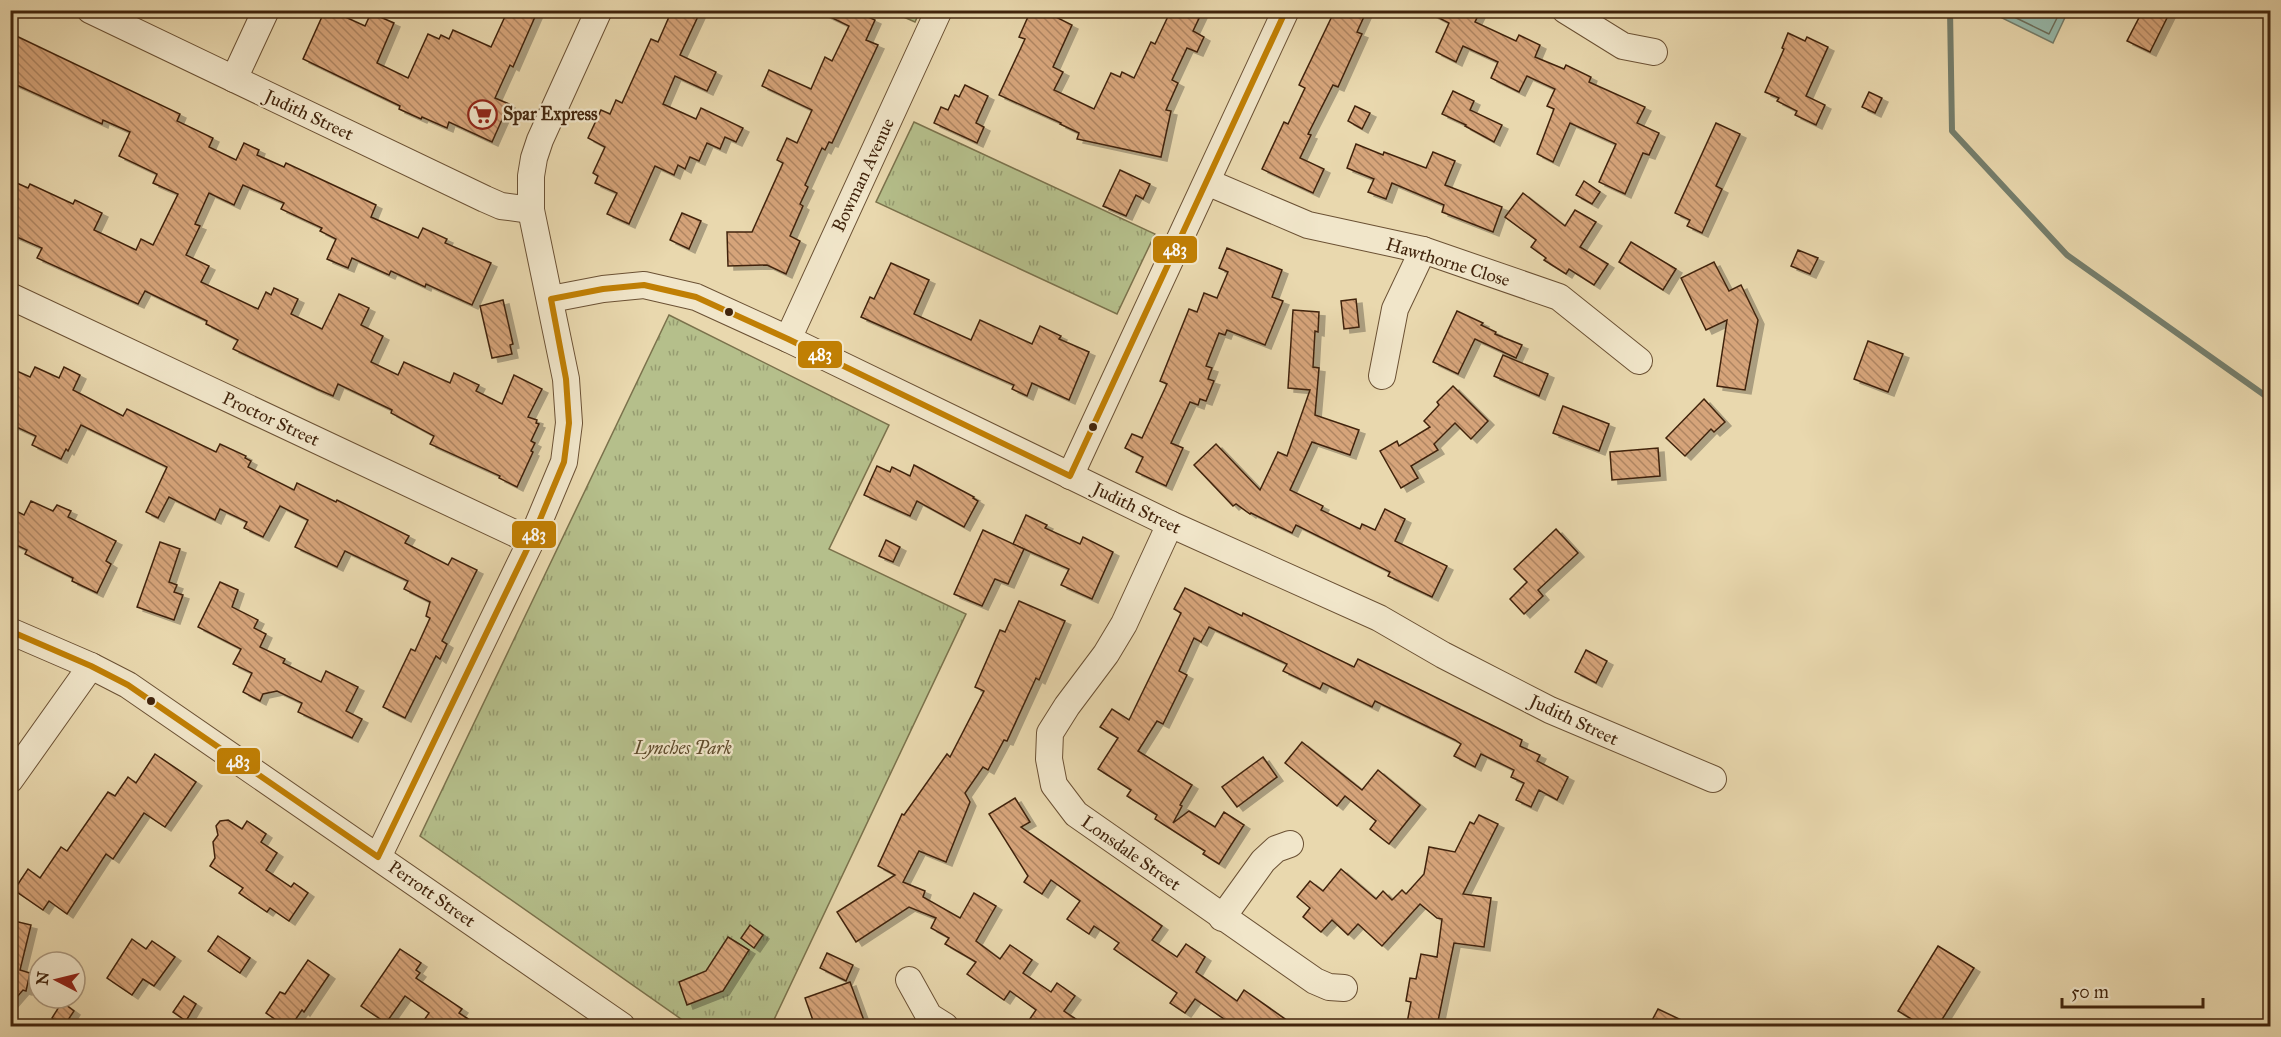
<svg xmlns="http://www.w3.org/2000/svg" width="2281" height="1037" viewBox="0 0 2281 1037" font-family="'IM FELL Great Primer',serif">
	<defs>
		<pattern id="park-tufts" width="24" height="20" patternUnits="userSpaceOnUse" patternTransform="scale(1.5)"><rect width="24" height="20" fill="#b5bf8b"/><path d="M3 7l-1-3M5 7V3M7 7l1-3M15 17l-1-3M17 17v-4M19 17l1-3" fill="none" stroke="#959b70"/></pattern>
		<pattern id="building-back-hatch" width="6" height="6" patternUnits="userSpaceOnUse" patternTransform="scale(1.5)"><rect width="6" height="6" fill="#d6a47a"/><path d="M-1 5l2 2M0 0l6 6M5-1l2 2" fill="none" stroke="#af8562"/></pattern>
		<filter id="shadow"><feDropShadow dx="6" dy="4" stdDeviation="0" flood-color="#0004"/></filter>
	</defs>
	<rect width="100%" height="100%" fill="#e9d8ae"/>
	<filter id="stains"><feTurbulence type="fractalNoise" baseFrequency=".00333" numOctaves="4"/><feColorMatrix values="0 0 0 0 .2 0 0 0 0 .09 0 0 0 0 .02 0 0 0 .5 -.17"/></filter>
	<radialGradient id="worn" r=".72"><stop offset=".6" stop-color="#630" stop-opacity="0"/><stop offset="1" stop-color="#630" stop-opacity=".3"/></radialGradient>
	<g fill="url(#park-tufts)" stroke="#7b724c" stroke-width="1.5">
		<polygon points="890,11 920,10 920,11 915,22"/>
		<polygon points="914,122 1155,234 1117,314 876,202"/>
		<polygon points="669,315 889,425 829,549 966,614 771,1026 691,1026 420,836"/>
	</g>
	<polygon fill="#97baac" stroke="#757e6c" stroke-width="1.5" points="2003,11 2003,10 2068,11 2053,43 2000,17"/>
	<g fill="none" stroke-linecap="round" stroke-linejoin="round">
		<polyline stroke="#6c6f5c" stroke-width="1.5" points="2008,10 2010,15 2049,34 2061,10"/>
		<polyline stroke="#757e6c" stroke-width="6" points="1950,10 1952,131 2067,255 2270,399"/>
	</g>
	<g fill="url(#building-back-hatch)" stroke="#41240c" stroke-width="1.5" filter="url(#shadow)">
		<polygon points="325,10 330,10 365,26 371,13 394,23 377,63 408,78 428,34 439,39 441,35 449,39 453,30 491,47 508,10 538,10 513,67 510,65 495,98 509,104 492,142 449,122 447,128 422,117 421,119 399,109 400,106 303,59"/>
		<polygon points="672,10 701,10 680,55 716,72 707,91 675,76 663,104 696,119 701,108 743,128 736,142 725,137 720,149 707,143 699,161 690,157 685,169 678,165 674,175 655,166 629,224 607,214 617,193 595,183 598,176 593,173 605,147 588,138 601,110 610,114 616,100 622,103 651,39 658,42"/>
		<polygon points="816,10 865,10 864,15 875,20 866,40 878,45 832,143 829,142 825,150 822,148 805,185 808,187 800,204 803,206 790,236 800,241 786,274 767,265 728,266 727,232 752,232 783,163 777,160 787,138 797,143 812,110 762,86 769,70 811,89 825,57 832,61 849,26"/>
		<polygon points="1031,10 1042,10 1072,25 1053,67 1063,72 1054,90 1094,109 1111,73 1120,77 1122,72 1134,78 1151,42 1155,44 1171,10 1203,10 1193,31 1204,37 1197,52 1187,48 1172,80 1178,83 1166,110 1171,111 1161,157 1077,139 1079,133 1060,124 1061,123 999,95 1025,39 1019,37"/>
		<polygon points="1335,10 1367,10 1357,32 1362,34 1338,87 1333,85 1308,134 1311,135 1300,158 1324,169 1313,193 1262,169 1284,122 1288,124 1305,88 1299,85"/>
		<polygon points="1424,10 1481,10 1475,22 1516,41 1519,35 1540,45 1535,57 1564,69 1566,65 1591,77 1589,82 1645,107 1637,123 1659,133 1649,155 1643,153 1625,194 1599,182 1616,144 1570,123 1553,162 1537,154 1554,109 1547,106 1555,89 1527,76 1519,92 1491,78 1498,62 1463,46 1456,62 1436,52 1449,23"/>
		<polygon points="2143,10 2171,10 2150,52 2127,41"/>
		<polygon points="10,33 180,114 177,121 213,138 209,147 236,160 244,143 259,150 257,155 284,167 286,163 376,205 371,217 418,238 423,228 447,239 445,243 491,263 472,305 426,284 425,287 391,271 389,275 352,258 348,268 327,259 336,239 320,231 322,228 281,209 284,203 243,185 234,205 209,193 195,224 200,226 186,255 209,266 201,282 258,309 266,292 271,295 274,288 298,299 291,314 322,329 339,294 369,308 361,325 383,336 371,362 398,375 404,362 450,383 454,373 479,385 476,391 502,404 514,375 542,389 528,417 537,420 536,423 539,424 531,441 535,443 531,451 533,452 517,487 499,478 500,476 430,444 434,436 391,413 392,410 338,384 333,396 317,389 233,349 238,340 206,324 207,321 145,291 138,304 37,258 42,248 10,234 10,180 28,188 30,184 73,204 75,200 102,213 94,230 136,250 141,239 153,245 178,194 153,183 157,174 119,156 130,132 103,120 102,124 10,82"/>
		<polygon points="1788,33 1805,41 1807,37 1828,47 1806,96 1825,105 1816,125 1795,115 1797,111 1777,101 1779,98 1765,92 1784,49 1782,48"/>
		<polygon points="965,85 988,96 976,123 984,127 977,143 934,123 941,107 948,110 955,95 959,97"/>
		<polygon points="1453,91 1474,101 1470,110 1502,125 1494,142 1465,126 1466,125 1442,114"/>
		<polygon points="1869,92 1882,98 1875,113 1862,107"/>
		<polygon points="1355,106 1370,113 1362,129 1348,121"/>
		<polygon points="1716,123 1740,134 1716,186 1722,189 1702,233 1687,226 1690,220 1675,213"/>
		<polygon points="1356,144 1383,155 1384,152 1426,168 1433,152 1455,161 1445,185 1502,207 1493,232 1442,212 1444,205 1392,183 1386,199 1368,192 1374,179 1347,168"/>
		<polygon points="1120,170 1150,184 1143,199 1136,195 1126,216 1103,206"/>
		<polygon points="1584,181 1600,192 1592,204 1576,195"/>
		<polygon points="1523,193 1565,226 1575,210 1596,222 1580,247 1608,264 1594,285 1569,269 1566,274 1544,260 1546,258 1531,247 1536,240 1505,217"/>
		<polygon points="682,213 701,221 689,249 670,240"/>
		<polygon points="1631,242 1676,269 1663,290 1619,262"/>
		<polygon points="1227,248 1282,270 1272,297 1283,301 1265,345 1227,330 1225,335 1219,333 1206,366 1212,368 1208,379 1214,381 1206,401 1200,399 1198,405 1190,402 1171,443 1183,448 1166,486 1136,472 1143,457 1125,448 1132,434 1142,438 1167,384 1160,381 1189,309 1197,312 1204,293 1217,298 1228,272 1219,268"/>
		<polygon points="1798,250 1818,258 1810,274 1791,266"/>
		<polygon points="1714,262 1729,291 1741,285 1758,320 1745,390 1717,386 1727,320 1706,330 1681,278"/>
		<polygon points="891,263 929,280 914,314 971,340 980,320 1032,344 1040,326 1061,336 1059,339 1089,352 1069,400 1032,383 1027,396 1012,389 1014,385 861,317 870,297 874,299"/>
		<polygon points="1356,299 1359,327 1344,329 1341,301"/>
		<polygon points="503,300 513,344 510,345 512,354 492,358 480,306"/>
		<polygon points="1293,310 1319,312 1318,332 1315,331 1313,367 1319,368 1315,415 1359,430 1350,455 1312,442 1290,490 1323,506 1321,510 1360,529 1362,524 1375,530 1385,509 1405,519 1395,541 1447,566 1432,597 1388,576 1390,572 1296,525 1292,533 1251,513 1250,514 1236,504 1233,506 1194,465 1216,444 1260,490 1278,452 1287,456 1310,390 1288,388"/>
		<polygon points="1457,311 1483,323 1481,325 1496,332 1495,334 1522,345 1516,358 1475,339 1458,374 1433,362"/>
		<polygon points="1868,341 1903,354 1888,392 1854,379"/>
		<polygon points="1503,355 1548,374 1539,396 1494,376"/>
		<polygon points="35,367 59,378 64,367 80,375 73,390 123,416 127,409 216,452 220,444 246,456 245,458 251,461 248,467 294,490 297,483 336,502 337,500 409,536 405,543 448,565 452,558 477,570 442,641 447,644 440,659 436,656 405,718 383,707 411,649 415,651 430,618 426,616 430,602 404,589 408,581 345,551 337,567 295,547 308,520 280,506 263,537 244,528 247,522 220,509 215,520 169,497 158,518 146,512 167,467 81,425 68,451 66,449 61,459 32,445 36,436 10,424 10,368 30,377"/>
		<polygon points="1453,386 1488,421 1471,439 1455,423 1434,444 1438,450 1411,466 1418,478 1401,488 1380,451 1397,441 1399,446 1430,427 1424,421 1439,405 1437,402"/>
		<polygon points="1704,399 1725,422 1714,432 1711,429 1685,456 1666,438"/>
		<polygon points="1563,406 1609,424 1599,451 1553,433"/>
		<polygon points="1658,448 1660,476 1612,480 1610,452"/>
		<polygon points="914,465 974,497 973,498 978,501 964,527 917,501 910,516 864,495 877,466 890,472 892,467 910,476"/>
		<polygon points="31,501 53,511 57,505 71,511 68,517 116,541 106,561 111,564 97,593 72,581 73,578 25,554 27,550 10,542 10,508 24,515"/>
		<polygon points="1026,515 1047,525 1045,528 1080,544 1083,537 1113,552 1092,599 1061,585 1069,569 1013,544"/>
		<polygon points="1556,529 1578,553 1538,590 1543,596 1524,614 1510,599 1527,582 1514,569"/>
		<polygon points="983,530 1024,549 1008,584 995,579 982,606 954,594"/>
		<polygon points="886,540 900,547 893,562 879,556"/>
		<polygon points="160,542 180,549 169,582 177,585 174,592 183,595 174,620 137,607"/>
		<polygon points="220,582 238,590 232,607 258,620 254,628 266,634 260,647 285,659 283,663 321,682 326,671 358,687 346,711 362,719 352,738 298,712 302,703 277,691 263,694 260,701 243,692 252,673 233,664 241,649 198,627"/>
		<polygon points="1185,588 1242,616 1243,613 1354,667 1358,659 1522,740 1520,746 1540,755 1537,761 1568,777 1557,800 1539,790 1531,807 1516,800 1524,783 1511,777 1514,770 1481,754 1475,767 1454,756 1461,744 1455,740 1375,701 1372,707 1323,683 1320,689 1283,671 1287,664 1209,627 1201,642 1194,638 1179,671 1187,675 1163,724 1157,721 1138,751 1192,785 1180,805 1182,806 1173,823 1189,811 1215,827 1224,812 1244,825 1219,864 1203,854 1205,851 1155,819 1157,815 1127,796 1131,790 1098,769 1118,738 1100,727 1112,709 1129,720 1181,613 1174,609"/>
		<polygon points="1019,601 1065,621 1039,680 1036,678 1007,741 1004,740 988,770 983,767 965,793 970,802 946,862 919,851 903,882 925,891 923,897 960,918 974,893 996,906 976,941 1000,959 1010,945 1032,960 1023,973 1051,992 1057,983 1075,996 1064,1011 1086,1026 1025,1026 1036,1010 1010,991 1004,1000 967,974 976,962 945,944 949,938 931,928 936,918 909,907 856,942 837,912 895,875 878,866 902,814 904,815 947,754 950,757 984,691 975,687 1000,630 1005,632"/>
		<polygon points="1586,650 1607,661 1596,683 1575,672"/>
		<polygon points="1302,742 1362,790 1378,770 1420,805 1389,844 1370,829 1376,821 1345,796 1337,806 1285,763"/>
		<polygon points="155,754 196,782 165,827 144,813 113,859 106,854 67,914 49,901 43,910 14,890 28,869 40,878 61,847 67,851 108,792 115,796 128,777 136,783"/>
		<polygon points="1263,757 1277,777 1237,807 1222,787"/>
		<polygon points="1015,798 1030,822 1021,827 1162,926 1152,940 1177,957 1186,944 1205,957 1196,972 1237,1001 1244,990 1295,1026 1219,1026 1224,1019 1195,999 1185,1013 1170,1003 1177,993 1114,949 1119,943 1094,926 1089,934 1067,919 1080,901 1051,880 1042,894 1024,882 1028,876 989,814"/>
		<polygon points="1479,815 1498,824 1463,894 1491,898 1484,947 1454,943 1437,1026 1407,1023 1411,1002 1406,1001 1410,978 1416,979 1421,954 1437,957 1442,919 1437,918 1420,904 1382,946 1358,924 1348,935 1332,920 1321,932 1303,917 1310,908 1297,897 1310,881 1323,891 1341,869 1376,899 1383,891 1392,900 1402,890 1406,894 1424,874 1429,847 1455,852 1470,822 1474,824"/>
		<polygon points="228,820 242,829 247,821 266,834 261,842 277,853 266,870 291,887 294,883 308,893 289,921 270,908 267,912 239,893 243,888 210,866 215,858 213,842 218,835 216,826 220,821"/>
		<polygon points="10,920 31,925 20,970 30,973 26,991 23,990 10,1005"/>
		<polygon points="750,925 763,935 754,948 741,938"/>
		<polygon points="218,936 250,958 240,973 208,951"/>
		<polygon points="728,937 749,950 723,991 687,1005 679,982 706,971"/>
		<polygon points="132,939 146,949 152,941 175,957 154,986 143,979 132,995 107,978"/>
		<polygon points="1938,946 1974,968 1938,1026 1923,1026 1898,1011"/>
		<polygon points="400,949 421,963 416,970 420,973 416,978 462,1009 459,1013 479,1026 420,1026 429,1013 405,996 386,1023 361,1006"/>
		<polygon points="827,953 853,965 846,981 820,968"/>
		<polygon points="308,960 329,975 304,1012 302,1010 291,1026 285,1026 266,1013 280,992 285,994"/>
		<polygon points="850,982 866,1026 815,1026 805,998"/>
		<polygon points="184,996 196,1004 186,1021 173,1012"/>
		<polygon points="62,1002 74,1011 64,1026 52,1018"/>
		<polygon points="1658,1009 1694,1026 1649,1026"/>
	</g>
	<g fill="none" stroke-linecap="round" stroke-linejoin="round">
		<defs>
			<g id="minor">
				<polyline points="90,10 485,199 501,206 531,210"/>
				<polyline points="1565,10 1623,46 1654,52"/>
				<polyline points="234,79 266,10"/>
				<polyline points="1207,182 1308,225 1423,250 1559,297 1639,361"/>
				<polyline points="10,296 531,541"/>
				<polyline points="551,299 603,289 644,285 696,297 788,339 1170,524 1379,618 1443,655 1550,710 1713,779"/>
				<polyline points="788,339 939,10"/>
				<polyline points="1382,376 1395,309 1423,250"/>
				<polyline points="1070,476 1286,10"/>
				<polyline points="1170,524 1124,624 1106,654 1067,706 1050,733 1049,759 1054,785 1076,814 1315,981 1329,987 1344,988"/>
				<polyline points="10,631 91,666 128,685 622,1026"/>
				<polyline points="10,780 91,666"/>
				<polyline points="378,857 531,541 564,462 569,423 566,379 531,210 531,176 534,158 540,140 599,10"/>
				<polyline points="1222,918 1263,861 1276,849 1290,844"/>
				<polyline points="909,980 929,1016 945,1026"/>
			</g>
		</defs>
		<use href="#minor" stroke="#6b5134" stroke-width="28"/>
		<use href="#minor" stroke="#f1e6ca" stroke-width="26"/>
		<defs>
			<polyline id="bus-1" points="10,631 91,666 128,685 378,857 531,541 564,462 569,423 566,379 551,299 603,289 644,285 696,297 788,339 1070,476 1286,10"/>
		</defs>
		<use href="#bus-1" stroke="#f1e6ca" stroke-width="10"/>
		<use href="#bus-1" stroke="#c07f04" stroke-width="6"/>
	</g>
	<defs>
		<symbol id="supermarket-ring" viewBox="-11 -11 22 22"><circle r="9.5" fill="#f1e6ca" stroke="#8f2418" stroke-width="1.5"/><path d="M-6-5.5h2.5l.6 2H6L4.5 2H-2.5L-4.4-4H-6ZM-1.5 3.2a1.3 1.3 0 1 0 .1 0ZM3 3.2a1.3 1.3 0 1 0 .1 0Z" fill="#8f2418"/></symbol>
	</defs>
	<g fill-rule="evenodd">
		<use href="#supermarket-ring" x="466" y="98" width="33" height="33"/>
	</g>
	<g fill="#41240c" stroke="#f1e6ca" stroke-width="2">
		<circle cx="729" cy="312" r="5"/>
		<circle cx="1093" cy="427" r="5"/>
		<circle cx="151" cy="701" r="5"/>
	</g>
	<g text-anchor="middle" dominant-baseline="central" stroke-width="4.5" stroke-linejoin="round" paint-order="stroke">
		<g font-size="18" font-weight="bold" fill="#41240c" stroke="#f1e6ca" text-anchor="start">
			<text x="503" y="114">Spar Express</text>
		</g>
		<g font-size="18" fill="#41240c" stroke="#f1e6ca">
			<text transform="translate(309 115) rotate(25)">Judith Street</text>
			<text transform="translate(863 175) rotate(-65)">Bowman Avenue</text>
			<text transform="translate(1448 262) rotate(17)">Hawthorne Close</text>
			<text transform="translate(271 419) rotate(25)">Proctor Street</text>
			<text transform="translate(1137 508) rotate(26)">Judith Street</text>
			<text transform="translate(1574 720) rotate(25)">Judith Street</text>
			<text transform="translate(1131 853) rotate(35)">Lonsdale Street</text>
			<text transform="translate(432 894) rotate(35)">Perrott Street</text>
		</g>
		<g font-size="18" font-style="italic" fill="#5e4b2c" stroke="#f1e6ca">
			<text x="683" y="748">Lynches Park</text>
		</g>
	</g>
	<g stroke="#f1e6ca" stroke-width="2">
		<rect x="1152" y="235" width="46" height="29" rx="6" fill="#c07f04"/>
		<rect x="797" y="340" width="46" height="29" rx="6" fill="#c07f04"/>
		<rect x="511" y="520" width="46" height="29" rx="6" fill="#c07f04"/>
		<rect x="216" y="747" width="45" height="28" rx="6" fill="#c07f04"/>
	</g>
	<g font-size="16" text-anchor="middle" font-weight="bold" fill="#fff">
		<text x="1175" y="255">483</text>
		<text x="820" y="360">483</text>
		<text x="534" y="540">483</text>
		<text x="238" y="767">483</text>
	</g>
	<rect width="2281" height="1037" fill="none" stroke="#e9d8ae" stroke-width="36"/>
	<rect x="12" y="12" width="2257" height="1013" fill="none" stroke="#41240c" stroke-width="3"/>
	<rect x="18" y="18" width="2245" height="1001" fill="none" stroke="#41240c" stroke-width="1.5"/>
	<g transform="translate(57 980) rotate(277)"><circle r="28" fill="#f1e6ca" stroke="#ab987e" stroke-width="1.5"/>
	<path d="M0-4.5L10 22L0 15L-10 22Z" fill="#8f2418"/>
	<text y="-9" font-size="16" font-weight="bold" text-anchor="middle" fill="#41240c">N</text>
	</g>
	<path d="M2062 998v9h141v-9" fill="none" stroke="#41240c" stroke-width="3"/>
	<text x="2071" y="998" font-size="18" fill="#41240c" stroke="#f1e6ca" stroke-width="4.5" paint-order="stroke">50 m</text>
	<rect width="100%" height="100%" filter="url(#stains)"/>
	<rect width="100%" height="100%" fill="url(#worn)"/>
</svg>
